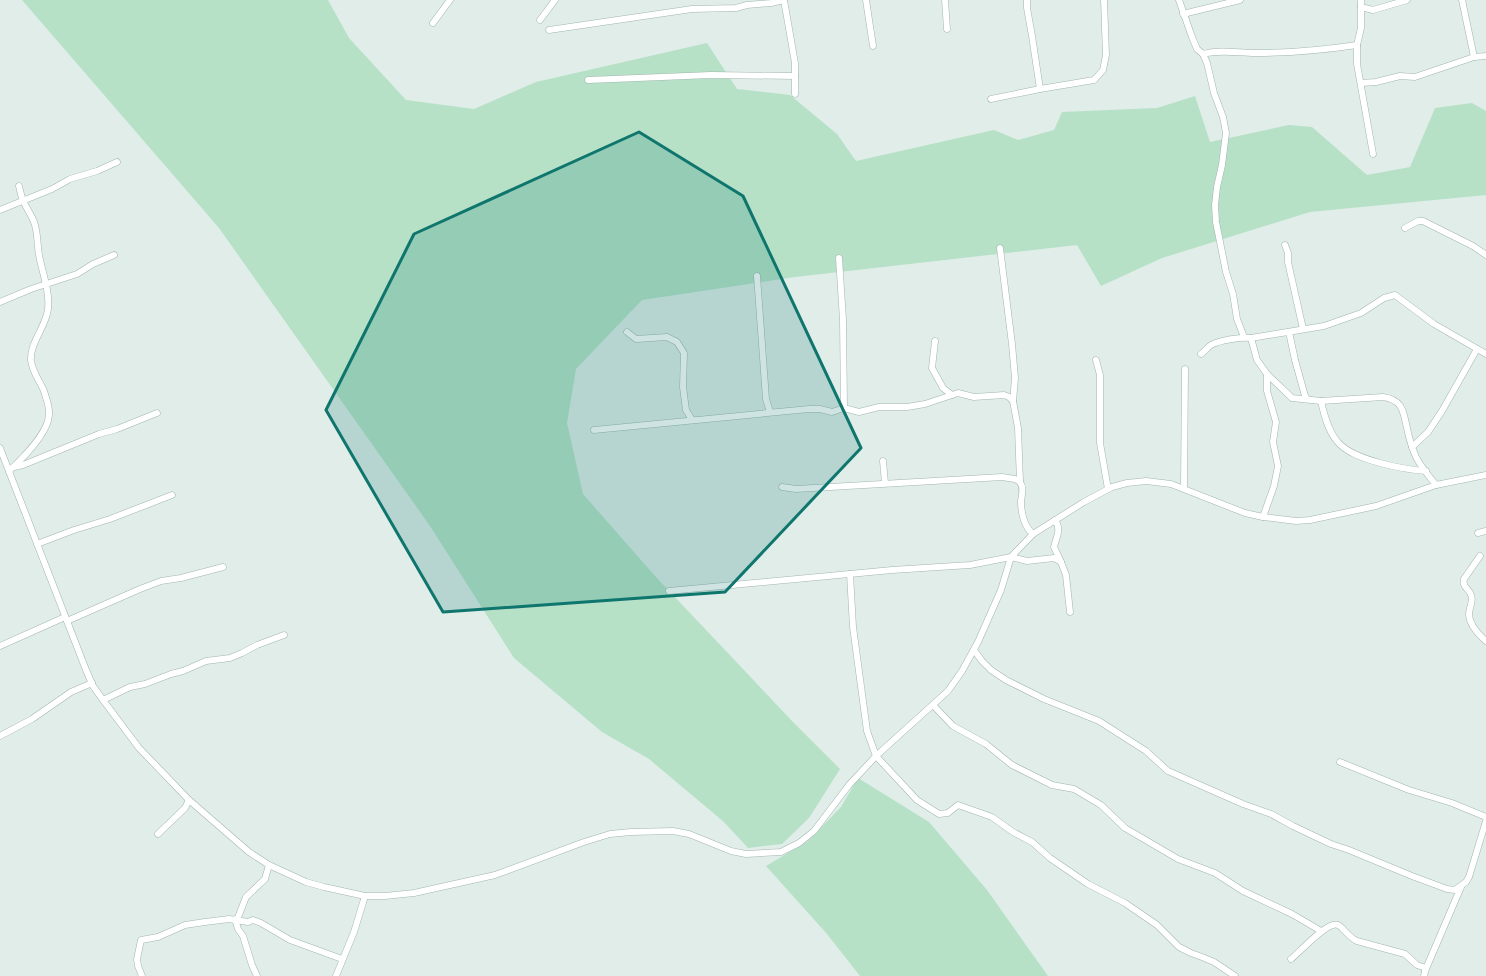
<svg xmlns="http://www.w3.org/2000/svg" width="1486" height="976" viewBox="0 0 1486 976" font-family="'Source Sans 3',sans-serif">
	<rect width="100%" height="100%" fill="#e0ede9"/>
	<g fill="#b6e1c7">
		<polygon points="22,0 328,0 349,38 406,100 474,109 536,82 707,43 737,89 790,95 837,134 856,161 994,130 1018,140 1054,130 1062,112 1157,108 1195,96 1210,142 1289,125 1312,127 1367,175 1410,167 1435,108 1472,103 1486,111 1486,195 1310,212 1162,258 1101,286 1077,245 795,277 642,300 576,369 567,423 583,494 655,576 792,721 840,769 809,818 782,844 748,848 724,822 649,759 602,732 514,658 430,526 219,228"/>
		<polygon points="858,778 929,822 987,890 1048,976 860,976 827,934 766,866 808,841 841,807"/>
	</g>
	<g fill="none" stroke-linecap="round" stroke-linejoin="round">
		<defs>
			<g id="street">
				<polyline points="784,0 795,63 795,94"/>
				<polyline points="866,0 873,46"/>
				<polyline points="945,0 947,29"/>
				<polyline points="1027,0 1027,8 1032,36 1040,89"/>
				<polyline points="1179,0 1192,37 1197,49 1203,54 1207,63 1214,93 1223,117 1226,133 1222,165 1217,187 1215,205 1216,222 1226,272 1233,294 1237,319 1244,337"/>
				<polyline points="1361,0 1361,7 1373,10 1407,0"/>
				<polyline points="1462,0 1474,57"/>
				<polyline points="1361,7 1361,28 1357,45 1357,64 1373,154"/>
				<polyline points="1183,14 1240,0"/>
				<polyline points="540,20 555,0"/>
				<polyline points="433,23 450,0"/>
				<polyline points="549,30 692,9 736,8 747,5 771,3 784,0"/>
				<path d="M1203 54C1220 49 1238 53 1255 53 1289 53 1323 50 1357 45"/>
				<polyline points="588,80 711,75 795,76"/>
				<polyline points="1361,83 1376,82 1400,76 1415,77 1474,57 1486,56"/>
				<polyline points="991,99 1040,89 1094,80 1103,70 1106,55 1104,0"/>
				<polyline points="0,210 52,189 70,179 97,171 117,162"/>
				<polyline points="1405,228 1418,221 1423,221 1473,246 1486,255"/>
				<polyline points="1285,245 1288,253 1288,262 1303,329"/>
				<path d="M1000 248 1012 344 1015 378 1013 401 1018 428 1020 482C1024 488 1022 494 1021 501 1021 512 1024 527 1033 534"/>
				<polyline points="839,258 843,320 844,408"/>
				<polyline points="757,276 766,399 770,412"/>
				<polyline points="0,302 31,289 77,274 93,264 114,255"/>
				<polyline points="627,332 636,339 667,337 677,342 684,353 683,387 686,410 692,420"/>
				<polyline points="1289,332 1295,360 1305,396 1307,399"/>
				<path d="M1251 338 1257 360 1267 374 1292 398 1321 401 1383 397C1403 400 1403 411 1407 428 1409 438 1412 448 1416 457 1421 467 1429 476 1436 485"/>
				<polyline points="935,341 932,368 943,388 952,395"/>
				<path d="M1201 354C1205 351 1208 347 1211 345 1220 340 1241 337 1251 338L1324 326 1361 313 1384 298 1395 295 1434 324 1486 354"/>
				<polyline points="1096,360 1100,375 1100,443 1108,489"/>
				<path d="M1321 401C1330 442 1340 452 1380 463 1395 467 1410 470 1426 471"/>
				<polyline points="594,430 809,409 820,409 832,412 844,408 859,412 879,407 907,407 925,404 958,393 974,397 1004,395 1009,397 1013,401"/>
				<polyline points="1412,447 1428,432 1442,411 1477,349"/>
				<polyline points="0,448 86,670 93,686 103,700 139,748 189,800 249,852 269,865 306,882 324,887 365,896 385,896 414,893 495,875 584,842 610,834 631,832 673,831 689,834 731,851 746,854 781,852 799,843 814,831 849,785 876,756 948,691 962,671 978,642 1001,590 1011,557 1033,534 1084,502 1112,487 1127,483 1146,481 1171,484 1245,513 1263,517 1296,521 1310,520 1376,506 1436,485 1486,475"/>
				<polyline points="883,461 885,483"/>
				<polyline points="14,467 23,465 99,434 117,429 157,413"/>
				<path d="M9 471C22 459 48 433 49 415 50 407 46 398 44 391 40 381 32 372 31 360 30 342 46 327 48 309 50 291 42 272 39 255 37 244 38 232 34 222 31 214 26 208 23 200 21 196 20 190 19 186"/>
				<polyline points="782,487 796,489 1002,477 1015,479 1020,482"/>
				<path d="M1184 488C1184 449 1185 409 1185 369"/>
				<polyline points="1263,517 1274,486 1278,466 1273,442 1276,422 1267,391 1267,374"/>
				<path d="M1055 520C1062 530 1056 537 1054 547L1061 562"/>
				<polyline points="1478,533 1486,531"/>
				<polyline points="37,544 74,530 110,519 172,495"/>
				<path d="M1480 556 1464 579C1462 588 1469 588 1471 595 1474 601 1469 607 1469 614 1469 625 1478 634 1486 641"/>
				<polyline points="850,574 853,627 867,731 876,756 917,800 939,814 948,813 958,805 992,817 1013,832 1032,842 1050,858 1088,884 1125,903 1157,925 1179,947 1191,953 1202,957 1214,962 1235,976"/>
				<polyline points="669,591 892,570 970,565 1011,557 1027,561 1054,558 1061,562 1066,575 1070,612"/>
				<polyline points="67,621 140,589 161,581 181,578 223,567"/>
				<polyline points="0,646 65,617"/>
				<polyline points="974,650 982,661 991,670 1006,680 1044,699 1099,721 1146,751 1168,771 1243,804 1271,814 1293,826 1331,844 1349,850 1412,876 1447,889 1455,890 1466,882 1469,877 1486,821"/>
				<polyline points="103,700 130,687 145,684 171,674 183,671 206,661 230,658 242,653 257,645 284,635"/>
				<polyline points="933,705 953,726 986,744 1012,765 1052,785 1074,789 1101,805 1125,828 1149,842 1178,859 1215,873 1243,891 1292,914 1321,931"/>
				<polyline points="0,736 32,719 71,692 92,683"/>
				<polyline points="1340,762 1409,790 1452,803 1486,817"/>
				<polyline points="158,834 185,808 189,800"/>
				<polyline points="235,919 238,929 243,936 252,965 257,976"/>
				<polyline points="237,920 246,897 265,879 269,865"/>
				<path d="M1291 959C1299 953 1328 920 1338 925 1343 927 1348 937 1357 941L1405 954 1417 965 1426 968 1424 976"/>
				<polyline points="1425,971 1461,887"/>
				<polyline points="142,976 138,966 137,959 141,940 158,937 185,925 205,922 229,919 248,922 253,920 261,923 290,940 342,959"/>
				<polyline points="336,976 354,932 365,896"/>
			</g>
		</defs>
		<use href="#street" stroke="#a2b5b1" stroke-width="7"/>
		<use href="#street" stroke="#fff" stroke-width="6"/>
	</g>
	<path fill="#0f766e" fill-opacity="0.2" stroke="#0f766e" stroke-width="3" stroke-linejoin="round" d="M639 132 743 196 861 448 725 592 443 612 326 410 414 234Z"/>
</svg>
